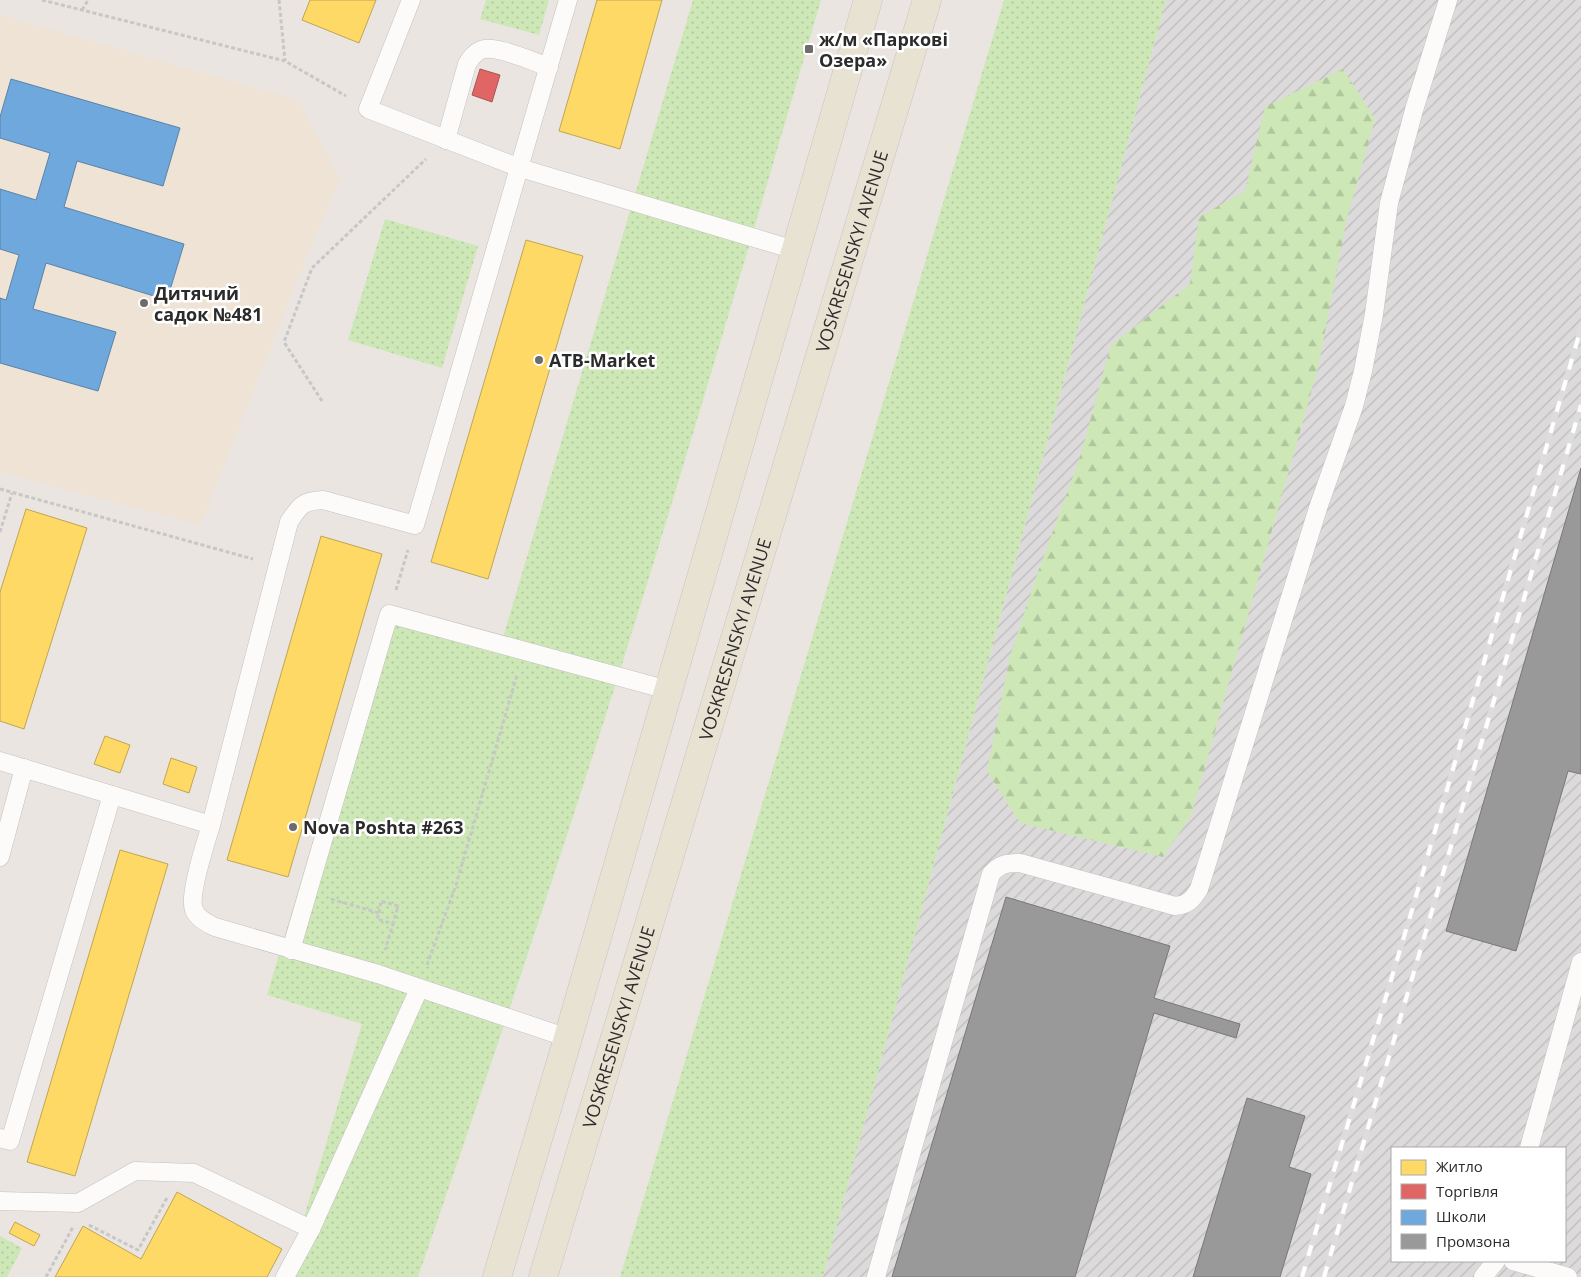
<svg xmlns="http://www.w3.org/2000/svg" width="1581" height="1277" viewBox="0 0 1581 1277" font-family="'Open Sans',sans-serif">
	<defs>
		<pattern id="industrial-furrows" width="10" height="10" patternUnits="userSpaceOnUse" patternTransform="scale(1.25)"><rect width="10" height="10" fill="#dddadc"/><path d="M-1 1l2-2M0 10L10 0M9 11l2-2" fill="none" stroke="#bebbbd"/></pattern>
		<pattern id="grass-dots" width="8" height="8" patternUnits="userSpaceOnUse" patternTransform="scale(1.25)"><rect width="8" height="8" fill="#cde8b6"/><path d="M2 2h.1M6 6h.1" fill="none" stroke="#b0c79d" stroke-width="1.8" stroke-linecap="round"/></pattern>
		<pattern id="forest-firs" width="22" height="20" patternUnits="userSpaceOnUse" patternTransform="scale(1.25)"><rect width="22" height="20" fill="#cde8b6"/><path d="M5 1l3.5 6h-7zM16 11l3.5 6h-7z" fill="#b0c79d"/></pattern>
	</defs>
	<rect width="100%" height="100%" fill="#eae5e0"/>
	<path fill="url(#industrial-furrows)" fill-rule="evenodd" d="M1166 0H1581V1277H823ZM1392 1148H1565V1261H1392Z"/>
	<polygon fill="#eee3d4" points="0,15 298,100 340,178 302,268 200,525 0,472"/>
	<g fill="url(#grass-dots)">
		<polygon points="486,0 549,0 539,35 480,19"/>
		<path d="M693 0H821C755 226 689 452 618 677 554 878 487 1078 418 1277H286L362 1024 267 995 379 619 498 654Z"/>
		<polygon points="1004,0 1166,0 823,1277 620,1277"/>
		<polygon points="385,219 478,246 442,368 348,340"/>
		<polygon points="0,1236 22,1248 7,1277 0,1277"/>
	</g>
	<polygon fill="url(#forest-firs)" points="1343,69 1375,119 1346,222 1318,368 1191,816 1163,857 1020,823 987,771 1010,656 1037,575 1080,457 1111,345 1190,284 1199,217 1245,191 1265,107"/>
	<g fill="#ffd966" stroke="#bfa554">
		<polygon points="310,0 376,0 359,43 302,20"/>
		<polygon points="597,0 662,0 620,149 559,131"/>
		<polygon points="526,240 583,256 488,579 431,562"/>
		<polygon points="26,509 87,528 24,729 0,721 0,592"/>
		<polygon points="321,536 382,554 288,877 227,860"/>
		<polygon points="105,736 130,745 120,773 94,764"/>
		<polygon points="171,758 197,767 189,793 163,784"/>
		<polygon points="120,850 168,864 75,1176 27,1162"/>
		<polygon points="177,1192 282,1249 267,1277 55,1277 83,1226 141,1259"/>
		<polygon points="15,1222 40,1235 34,1246 9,1233"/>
	</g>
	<polygon fill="#e06666" stroke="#aa5454" points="480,69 500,75 492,102 472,95"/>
	<polygon fill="#6fa8dc" stroke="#5b82a7" points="11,79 180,128 163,186 77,161 64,207 184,244 167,300 46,263 33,309 116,332 98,391 0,363 0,298 6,300 19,255 0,249 0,189 36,200 50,153 0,138 0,117"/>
	<g fill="#999" stroke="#787878">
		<polygon points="1581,468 1581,774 1568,771 1516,951 1446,931"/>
		<polygon points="1006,897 1170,946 1154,998 1240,1024 1236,1038 1154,1013 1075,1277 892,1277"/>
		<polygon points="1247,1098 1305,1116 1289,1167 1311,1174 1280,1277 1193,1277"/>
	</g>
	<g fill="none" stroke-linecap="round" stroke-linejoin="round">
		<defs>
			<g id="service">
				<polyline points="411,0 368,109 520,168 795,250"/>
				<path d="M446 140 467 64C471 58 474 53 481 50 495 44 533 62 549 67"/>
				<path d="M0 761 211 825C206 842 188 895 194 910 198 919 207 923 215 927L378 974 568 1038"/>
				<path d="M211 825 289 522C300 505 303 501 323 500L415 525 568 0"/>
				<polyline points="0,857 24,768"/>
				<polyline points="291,950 389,614 668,690"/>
				<polyline points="0,1138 10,1141 112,795"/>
				<polyline points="1529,1148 1581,962"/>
				<polyline points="0,1201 78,1203 135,1171 194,1173 311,1229"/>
				<polyline points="1513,1261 1568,1277"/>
				<polyline points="285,1277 311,1229 419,989"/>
				<path d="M876 1277 991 874C1000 864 1006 863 1020 863L1175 906C1188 905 1193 899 1199 889L1318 508 1354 406 1363 371 1374 314 1389 203 1414 110 1448 0"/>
				<polyline points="1483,1277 1496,1261"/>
			</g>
			<g id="primary">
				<polyline points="497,1277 568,1038 868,0"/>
				<path id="s1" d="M543 1277 927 0"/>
			</g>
		</defs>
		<use href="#service" stroke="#c3c1c2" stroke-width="19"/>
		<use href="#primary" stroke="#c5c3c1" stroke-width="29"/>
		<g stroke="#c8c7c7" stroke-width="3" stroke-dasharray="4 2.5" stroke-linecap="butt">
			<polyline points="42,0 285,61 346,96"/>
			<polyline points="279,0 285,61"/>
			<polyline points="82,10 88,0"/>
			<polyline points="322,401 284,342 312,268 426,159"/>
			<polyline points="0,489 253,559"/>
			<polyline points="0,532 12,493"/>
			<polyline points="396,590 408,550"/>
			<polyline points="331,899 379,913 377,919 393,924 385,950"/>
			<polyline points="379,913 381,901 398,906 393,924"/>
			<polyline points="427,965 456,885 517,675"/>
			<polyline points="89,1225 138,1250 168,1196"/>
			<polyline points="46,1277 73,1227"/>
		</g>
		<use href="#service" stroke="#fcfbfa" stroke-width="18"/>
		<use href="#primary" stroke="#e8e2d2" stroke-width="28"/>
		<defs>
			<g id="rail">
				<polyline points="1302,1277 1412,910 1581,328"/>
				<polyline points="1324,1277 1581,405"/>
			</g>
		</defs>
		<use href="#rail" stroke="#dddddf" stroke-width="5.5"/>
		<use href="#rail" stroke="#fff" stroke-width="4" stroke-dasharray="11" stroke-linecap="butt"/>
	</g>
	<g fill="#6e6c6a" stroke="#fff" stroke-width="2">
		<rect x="804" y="44" width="10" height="10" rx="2.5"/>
		<circle cx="144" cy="303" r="5"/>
		<circle cx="539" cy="360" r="5"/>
		<circle cx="293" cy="827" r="5"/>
	</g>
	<g text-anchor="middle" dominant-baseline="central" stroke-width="5" stroke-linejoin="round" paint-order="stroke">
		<g font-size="18" font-weight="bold" fill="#2b2b2b" stroke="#fff" text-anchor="start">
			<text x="819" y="39">ж/м «Паркові<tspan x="819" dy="21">Озера»</tspan></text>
			<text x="154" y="293">Дитячий<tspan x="154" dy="21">садок №481</tspan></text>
			<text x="549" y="360">ATB-Market</text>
			<text x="303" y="827">Nova Poshta #263</text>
		</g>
		<g font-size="18" fill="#2b2b2b" stroke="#fff">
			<text stroke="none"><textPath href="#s1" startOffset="1071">VOSKRESENSKYI AVENUE</textPath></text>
			<text stroke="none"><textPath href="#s1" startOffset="666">VOSKRESENSKYI AVENUE</textPath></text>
			<text stroke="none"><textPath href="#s1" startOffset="261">VOSKRESENSKYI AVENUE</textPath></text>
		</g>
	</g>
	<rect x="1391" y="1147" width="175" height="115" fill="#ffffff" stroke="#aaaaaa"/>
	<rect x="1401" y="1160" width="25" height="15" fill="#ffd966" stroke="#aaaaaa"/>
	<text x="1436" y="1172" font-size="15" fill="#2b2b2b">Житло</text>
	<rect x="1401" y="1184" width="25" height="15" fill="#e06666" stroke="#aaaaaa"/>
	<text x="1436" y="1197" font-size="15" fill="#2b2b2b">Торгівля</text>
	<rect x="1401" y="1210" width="25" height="15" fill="#6fa8dc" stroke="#aaaaaa"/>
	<text x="1436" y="1222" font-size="15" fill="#2b2b2b">Школи</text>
	<rect x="1401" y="1234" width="25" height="15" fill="#999999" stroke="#aaaaaa"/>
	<text x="1436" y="1247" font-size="15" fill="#2b2b2b">Промзона</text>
</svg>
